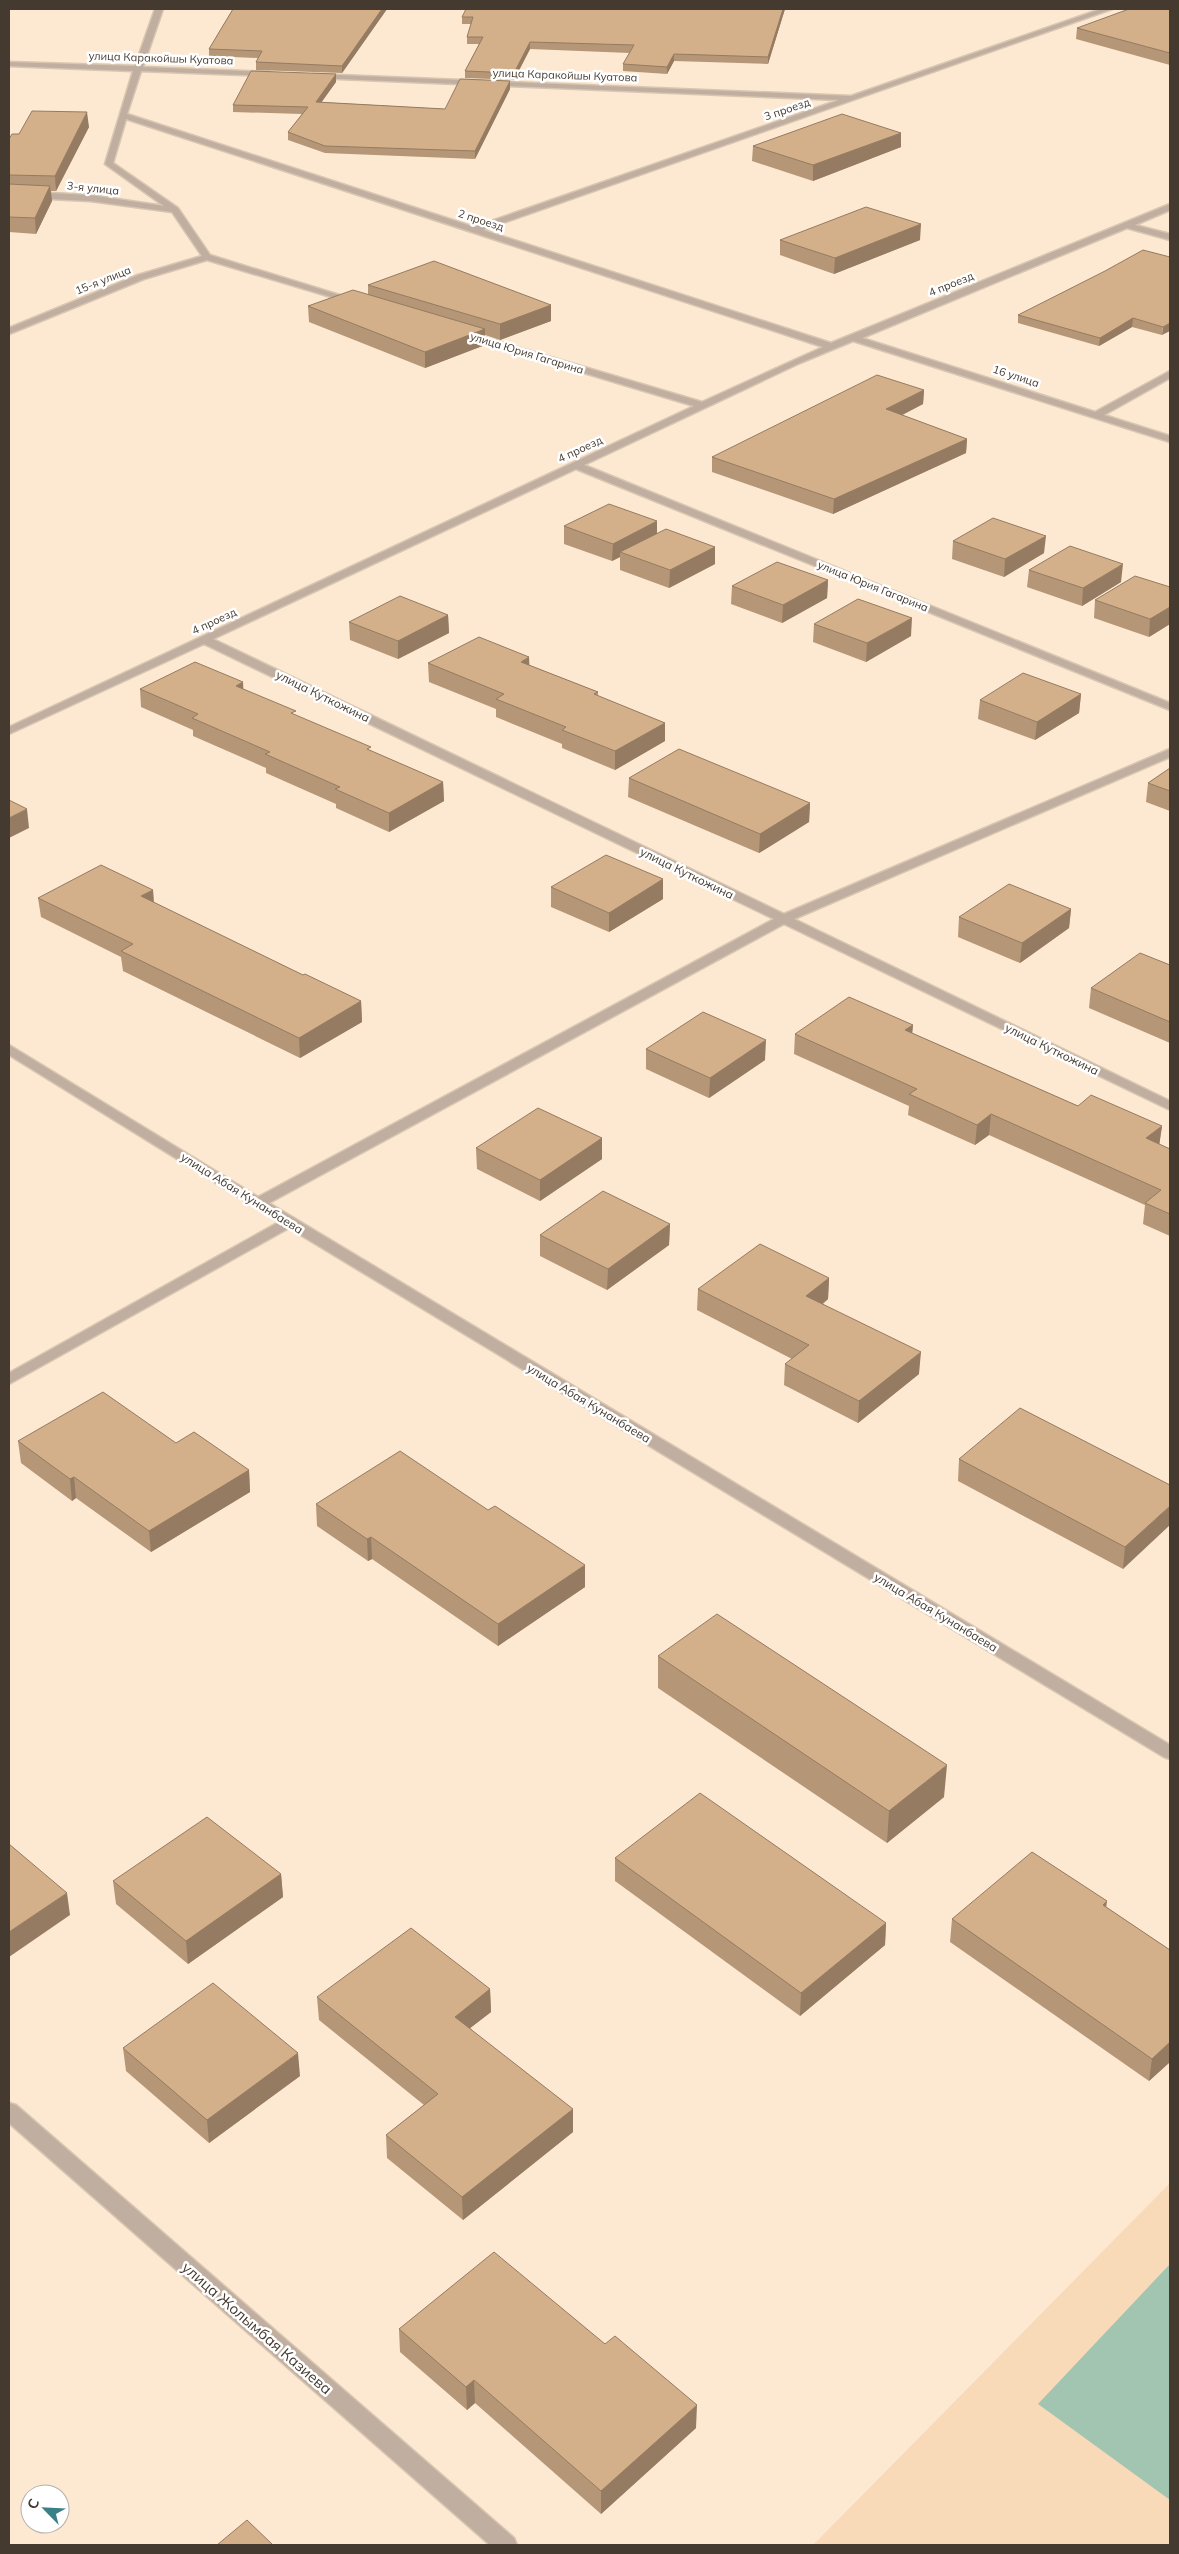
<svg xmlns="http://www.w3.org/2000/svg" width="1179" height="2554" viewBox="0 0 1179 2554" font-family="Mulish,sans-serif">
	<rect width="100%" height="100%" fill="#fde9d2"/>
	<polygon fill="#f9dab8" points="1170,2183 1170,2545 813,2545"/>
	<polygon fill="#a2c5b2" points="1170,2264 1170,2500 1038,2404"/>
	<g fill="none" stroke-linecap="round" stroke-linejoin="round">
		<defs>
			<g id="minor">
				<polygon points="155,9 163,9 143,67 270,72 274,74 270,76 141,71 127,114 474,227 839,100 316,78 313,78 313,74 851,96 1101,9 1112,9 483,230 831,343 1170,204 1170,210 1135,225 1170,234 1170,240 1127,228 862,338 1095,412 1170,371 1170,378 1104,415 1170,436 1170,442 853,341 800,363 584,465 1170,703 1170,710 576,469 213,639 784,914 1170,749 1170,757 794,919 1170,1101 1170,1110 784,924 269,1203 1170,1745 1170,1759 1164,1757 289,1228 9,1384 9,1373 279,1222 9,1055 9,1045 258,1197 774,919 204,644 9,734 9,727 694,406 464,337 464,333 470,333 702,402 823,347 126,119 113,163 178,208 210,255 359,301 351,303 207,260 144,279 9,334 9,328 138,275 202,256 172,212 90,201 9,197 9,191 90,195 164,206 105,164 133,71 9,66 9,62 135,66"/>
				<polygon points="9,2103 16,2105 514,2538 517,2545 490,2545 9,2123"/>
			</g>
		</defs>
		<use href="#minor" stroke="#d8c6b1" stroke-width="3"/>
		<use href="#minor" fill="#c0aea0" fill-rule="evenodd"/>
	</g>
	<g fill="#b59777">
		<polygon points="233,9 387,9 342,73 256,70 256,62 258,58 209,56 209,49"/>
		<polygon points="785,9 768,64 674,61 667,74 623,71 623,64 630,53 530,49 514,80 465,78 465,71 479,44 467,44 467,37 471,24 462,24 462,17"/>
		<polygon points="1170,9 1170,65 1076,39 1077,28"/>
		<polygon points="510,81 510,89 475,159 325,153 288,140 288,132 302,114 233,112 233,105 336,82 321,102 445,109"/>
		<polygon points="89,127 56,191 51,191 52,201 36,234 9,232 9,139 19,134"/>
		<polygon points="753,146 901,147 813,181 752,161"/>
		<polygon points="780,240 920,240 834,274 780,255"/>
		<polygon points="1170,257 1162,335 1132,327 1099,346 1018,323 1018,315"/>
		<polygon points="368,285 551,321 500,340 485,335 485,345 425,368 309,322 308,306 368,295"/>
		<polygon points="924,390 923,404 902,415 967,439 966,453 833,514 712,472 712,457"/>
		<polygon points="564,526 657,533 715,547 715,564 669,588 620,570 620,557 612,561 564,544"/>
		<polygon points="953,541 1044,553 1004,577 952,559"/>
		<polygon points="1029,570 1121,582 1082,606 1027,587"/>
		<polygon points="828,580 827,598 782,623 731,604 732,586"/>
		<polygon points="1170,587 1170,624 1149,637 1094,618 1095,600"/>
		<polygon points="448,615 449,633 398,659 350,640 349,622"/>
		<polygon points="814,624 911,636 866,662 813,642"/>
		<polygon points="428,663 529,665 598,692 598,696 665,723 665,741 615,770 562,748 562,744 496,717 496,709 429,682"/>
		<polygon points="243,682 243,689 296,716 371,751 443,782 444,801 389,832 336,808 336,804 266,773 266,768 193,736 193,730 141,707 140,689"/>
		<polygon points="1081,694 1079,713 1035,740 978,719 980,700"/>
		<polygon points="1170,768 1170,811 1146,802 1148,783"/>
		<polygon points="629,778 810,803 809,822 759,853 628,797"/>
		<polygon points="551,887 663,899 609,932 551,907"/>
		<polygon points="153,890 154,903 303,975 361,1001 362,1022 300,1058 123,971 121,957 41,917 38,898"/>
		<polygon points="1071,909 1069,928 1020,963 958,937 959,917"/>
		<polygon points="1170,965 1170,1043 1089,1008 1091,988"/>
		<polygon points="913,1025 912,1033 1078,1106 1162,1126 1159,1144 1170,1149 1170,1236 1143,1224 1145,1205 989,1135 975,1145 908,1115 909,1106 794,1054 795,1034"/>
		<polygon points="646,1049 765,1060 709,1098 646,1069"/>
		<polygon points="602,1138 602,1159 540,1201 477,1169 476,1148"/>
		<polygon points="670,1224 669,1245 607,1290 540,1256 540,1235"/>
		<polygon points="829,1278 828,1299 823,1304 919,1374 858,1423 784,1385 785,1364 792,1359 697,1310 698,1289"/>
		<polygon points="18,1441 176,1443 249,1470 250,1492 151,1552 76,1498 72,1501 21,1463"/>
		<polygon points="959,1459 1170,1485 1123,1569 958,1481"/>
		<polygon points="316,1504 585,1587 498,1646 372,1559 368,1561 317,1526"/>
		<polygon points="658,1656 944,1797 887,1843 658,1688"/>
		<polygon points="615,1858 886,1923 885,1945 800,2016 615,1881"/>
		<polygon points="281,1874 283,1897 188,1964 116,1904 113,1881"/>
		<polygon points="1106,1907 1170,1950 1170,2062 1149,2081 950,1942 952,1919"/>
		<polygon points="490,1989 491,2012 470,2028 573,2132 463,2220 387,2158 386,2135 424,2105 319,2020 317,1997"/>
		<polygon points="123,2048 300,2076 209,2143 126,2071"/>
		<polygon points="399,2329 605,2344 696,2428 601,2514 475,2403 467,2410 400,2352"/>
	</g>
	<g fill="#947b61">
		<polygon points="382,9 387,9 342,73 342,66"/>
		<polygon points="783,9 785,9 768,64 768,57"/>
		<polygon points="530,42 530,49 514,80 514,73"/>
		<polygon points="674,54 674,61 667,74 667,67"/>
		<polygon points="336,74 336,82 316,110 316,102"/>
		<polygon points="510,81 510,89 475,159 475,151"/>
		<polygon points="87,112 89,127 56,191 55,176"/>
		<polygon points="901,133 901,147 813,181 813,165"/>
		<polygon points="50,186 52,201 36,234 35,218"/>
		<polygon points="921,224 920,240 834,274 835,258"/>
		<polygon points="551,305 551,321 500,340 500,324"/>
		<polygon points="1133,318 1132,327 1099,346 1100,338"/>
		<polygon points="1170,323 1170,331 1162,335 1163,327"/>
		<polygon points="485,329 485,345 425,368 425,352"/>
		<polygon points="924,390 923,404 885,424 886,409"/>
		<polygon points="967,439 966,453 833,514 834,499"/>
		<polygon points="657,521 657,538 620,552 620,557 612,561 613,544"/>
		<polygon points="1046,536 1044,553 1004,577 1005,559"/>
		<polygon points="715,547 715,564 669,588 670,570"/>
		<polygon points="1123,564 1121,582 1082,606 1083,588"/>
		<polygon points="828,580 827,598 782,623 783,605"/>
		<polygon points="1170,607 1170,624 1149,637 1150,619"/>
		<polygon points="448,615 449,633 398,659 398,641"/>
		<polygon points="912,618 911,636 866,662 867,643"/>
		<polygon points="529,657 530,676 521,662"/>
		<polygon points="243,682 244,701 236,686"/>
		<polygon points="1081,694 1079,713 1035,740 1037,722"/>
		<polygon points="665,723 665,741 615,770 615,751"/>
		<polygon points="443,782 444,801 389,832 389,813"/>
		<polygon points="810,803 809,822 759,853 760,834"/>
		<polygon points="27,809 29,828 9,838 9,818"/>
		<polygon points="663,879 663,899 609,932 609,913"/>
		<polygon points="153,890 154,909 141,896"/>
		<polygon points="1071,909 1069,928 1020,963 1022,943"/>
		<polygon points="361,1001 362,1022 300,1058 299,1038"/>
		<polygon points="913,1025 911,1045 905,1030"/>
		<polygon points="766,1040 765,1060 709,1098 710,1078"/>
		<polygon points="991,1114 989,1135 975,1145 977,1125"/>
		<polygon points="1162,1126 1159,1147 1146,1138"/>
		<polygon points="602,1138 602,1159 540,1201 540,1180"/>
		<polygon points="670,1224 669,1245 607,1290 608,1269"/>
		<polygon points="829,1278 828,1299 805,1317 806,1296"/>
		<polygon points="921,1352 919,1374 858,1423 859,1401"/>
		<polygon points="249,1470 250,1492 151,1552 149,1531"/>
		<polygon points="74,1477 76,1498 72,1501 70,1479"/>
		<polygon points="1170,1506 1170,1525 1123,1569 1125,1547"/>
		<polygon points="371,1537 372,1559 368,1561 367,1539"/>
		<polygon points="585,1565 585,1587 498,1646 498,1624"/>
		<polygon points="947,1765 944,1797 887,1843 889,1811"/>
		<polygon points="281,1874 283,1897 188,1964 186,1941"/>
		<polygon points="67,1893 70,1915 9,1957 9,1932"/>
		<polygon points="1107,1901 1104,1924 1103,1905"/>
		<polygon points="886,1923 885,1945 800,2016 801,1993"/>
		<polygon points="490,1989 491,2012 456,2039 455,2017"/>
		<polygon points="1170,2042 1170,2062 1149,2081 1152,2059"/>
		<polygon points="298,2053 300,2076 209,2143 207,2120"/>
		<polygon points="573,2109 573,2132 463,2220 462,2197"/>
		<polygon points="474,2380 475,2403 467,2410 466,2387"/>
		<polygon points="697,2405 696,2428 601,2514 601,2491"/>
	</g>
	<g fill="#d3b08a" stroke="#947b61">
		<polygon points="233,9 382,9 342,66 256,62 262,51 209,49"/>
		<polygon points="466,9 783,9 768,57 674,54 667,67 623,64 634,45 530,42 514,73 465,71 483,37 467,37 473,17 462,17"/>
		<polygon points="1129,9 1170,9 1170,53 1077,28"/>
		<polygon points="251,71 336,74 316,102 445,109 460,79 510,81 475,151 325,146 288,132 308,107 233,105"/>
		<polygon points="32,111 87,112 55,176 9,175 9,139 12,134 19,134"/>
		<polygon points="842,114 901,133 813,165 753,146"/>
		<polygon points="9,184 50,186 35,218 9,217"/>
		<polygon points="866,207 921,224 835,258 780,240"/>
		<polygon points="1143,250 1170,257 1170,323 1163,327 1133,318 1100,338 1018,315 1105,271"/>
		<polygon points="434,261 551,305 500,324 368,285"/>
		<polygon points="353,290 485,329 425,352 308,306"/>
		<polygon points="877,375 924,390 886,409 967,439 834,499 712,457"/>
		<polygon points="609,504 657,521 613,544 564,526"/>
		<polygon points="993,518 1046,536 1005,559 953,541"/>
		<polygon points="666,529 715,547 670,570 620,552"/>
		<polygon points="1070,546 1123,564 1083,588 1029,570"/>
		<polygon points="777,562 828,580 783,605 732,586"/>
		<polygon points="1135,576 1170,587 1170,607 1150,619 1095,600"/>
		<polygon points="400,596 448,615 398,641 349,622"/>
		<polygon points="858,599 912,618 867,643 814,624"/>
		<polygon points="479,637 529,657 521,662 598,692 594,694 665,723 615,751 562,730 566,727 496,699 504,694 428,663"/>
		<polygon points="195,662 243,682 236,686 296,711 291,713 371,747 367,749 443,782 389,813 335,789 340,787 265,754 270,752 192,718 198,714 140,689"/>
		<polygon points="1023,673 1081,694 1037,722 980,700"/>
		<polygon points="679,749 810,803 760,834 629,778"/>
		<polygon points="1170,768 1170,791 1148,783"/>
		<polygon points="9,800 27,809 9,818"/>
		<polygon points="606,855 663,879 609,913 551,887"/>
		<polygon points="101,865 153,890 141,896 303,975 305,974 361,1001 299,1038 121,951 133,944 38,898"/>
		<polygon points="1009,884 1071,909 1022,943 959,917"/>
		<polygon points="1140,953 1170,965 1170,1022 1091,988"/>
		<polygon points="849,997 913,1025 905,1030 1078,1106 1091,1095 1162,1126 1146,1138 1170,1149 1170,1214 1145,1203 1161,1190 991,1114 977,1125 909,1094 917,1089 795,1034"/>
		<polygon points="703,1012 766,1040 710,1078 646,1049"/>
		<polygon points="538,1108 602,1138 540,1180 476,1148"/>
		<polygon points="603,1191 670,1224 608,1269 540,1235"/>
		<polygon points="760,1244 829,1278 806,1296 921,1352 859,1401 785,1364 809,1345 698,1289"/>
		<polygon points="103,1392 176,1443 194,1432 249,1470 149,1531 74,1477 70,1479 18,1441"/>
		<polygon points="1020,1408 1170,1485 1170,1506 1125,1547 959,1459"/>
		<polygon points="400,1451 488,1510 495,1506 585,1565 498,1624 371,1537 367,1539 316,1504"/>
		<polygon points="717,1614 947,1765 889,1811 658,1656"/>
		<polygon points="700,1793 886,1923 801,1993 615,1858"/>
		<polygon points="207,1817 281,1874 186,1941 113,1881"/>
		<polygon points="9,1844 67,1893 9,1932"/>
		<polygon points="1032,1852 1107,1901 1103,1905 1170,1950 1170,2042 1152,2059 952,1919"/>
		<polygon points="411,1928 490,1989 455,2017 573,2109 462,2197 386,2135 438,2094 317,1997"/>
		<polygon points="213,1983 298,2053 207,2120 123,2048"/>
		<polygon points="494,2252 605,2344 615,2336 697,2405 601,2491 474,2380 466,2387 399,2329"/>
		<polygon points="247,2520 273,2545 217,2545"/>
	</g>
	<g text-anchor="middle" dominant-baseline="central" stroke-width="5" stroke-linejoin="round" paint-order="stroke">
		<g font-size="11" fill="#443a2f" stroke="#fff">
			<text transform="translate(161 58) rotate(2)">улица Каракойшы Куатова</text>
			<text transform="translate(565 75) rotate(2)">улица Каракойшы Куатова</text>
			<text transform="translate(787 109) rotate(-19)">3 проезд</text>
			<text transform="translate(93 188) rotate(6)">3-я улица</text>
			<text transform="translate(481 220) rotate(18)">2 проезд</text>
			<text transform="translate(103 280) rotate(-22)">15-я улица</text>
			<text transform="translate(951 284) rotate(-22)">4 проезд</text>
			<text transform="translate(527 353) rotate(17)">улица Юрия Гагарина</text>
			<text transform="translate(1016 376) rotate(18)">16 улица</text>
			<text transform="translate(580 449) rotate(-25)">4 проезд</text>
			<text transform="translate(873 586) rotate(22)">улица Юрия Гагарина</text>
			<text transform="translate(214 621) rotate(-25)">4 проезд</text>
		</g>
		<g font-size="12" fill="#443a2f" stroke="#fff">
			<text transform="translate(323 696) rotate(26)">улица Куткожина</text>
			<text transform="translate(687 873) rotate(26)">улица Куткожина</text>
			<text transform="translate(1052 1049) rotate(26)">улица Куткожина</text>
			<text transform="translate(242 1193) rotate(32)">улица Абая Кунанбаева</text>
			<text transform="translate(589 1403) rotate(31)">улица Абая Кунанбаева</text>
			<text transform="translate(936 1612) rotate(31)">улица Абая Кунанбаева</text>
		</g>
		<g font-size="15" fill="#443a2f" stroke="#fff">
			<text transform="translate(257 2328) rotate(41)">улица Жолымбая Казиева</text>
		</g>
	</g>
	<rect width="1179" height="2554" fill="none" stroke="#443a2f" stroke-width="20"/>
	<g transform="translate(45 2509) rotate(294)"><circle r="24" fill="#ffffff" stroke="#b4b0ac"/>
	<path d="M0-4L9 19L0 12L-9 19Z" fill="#398187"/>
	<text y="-8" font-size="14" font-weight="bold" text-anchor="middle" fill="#443a2f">С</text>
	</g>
</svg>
